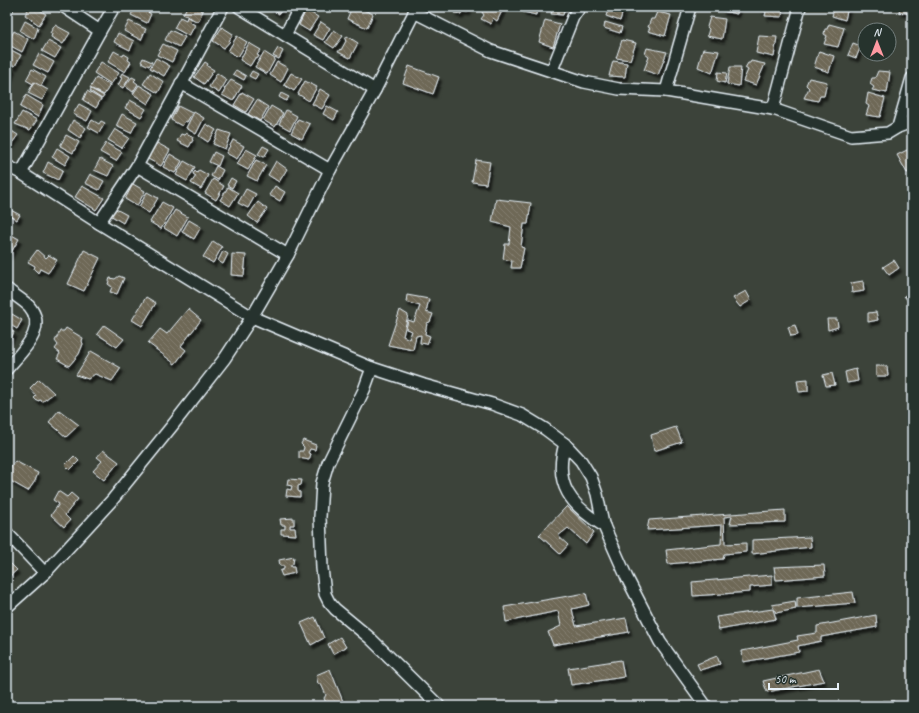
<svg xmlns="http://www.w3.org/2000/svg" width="919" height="713" viewBox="0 0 919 713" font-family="Caveat,sans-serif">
	<defs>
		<pattern id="building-back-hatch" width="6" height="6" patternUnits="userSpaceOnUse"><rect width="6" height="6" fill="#6e6857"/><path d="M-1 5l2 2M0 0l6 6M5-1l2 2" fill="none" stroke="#837e70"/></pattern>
		<filter id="shadow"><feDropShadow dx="2.5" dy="4" stdDeviation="1" flood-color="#0009"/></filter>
	</defs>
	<rect width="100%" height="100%" fill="#3c433a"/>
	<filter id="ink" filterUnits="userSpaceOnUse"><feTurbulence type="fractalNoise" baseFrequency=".025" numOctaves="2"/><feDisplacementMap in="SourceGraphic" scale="8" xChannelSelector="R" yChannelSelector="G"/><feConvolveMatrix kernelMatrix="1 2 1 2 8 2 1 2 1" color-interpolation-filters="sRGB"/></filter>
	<g filter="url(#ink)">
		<g fill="url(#building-back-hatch)" stroke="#e8f1f8" filter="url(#shadow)">
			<polygon points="29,7 35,7 46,14 39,25 25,15"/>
			<polygon points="135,7 139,7 151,14 147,23 131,15"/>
			<polygon points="187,7 195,7 203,11 198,22 183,14"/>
			<polygon points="271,7 283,7 279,14 270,8"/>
			<polygon points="352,7 365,7 364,10 373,14 367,28 347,19"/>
			<polygon points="451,7 470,7 468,12 462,11 461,14 454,13 455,9"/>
			<polygon points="485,7 504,7 497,21 493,18 491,24 481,19 484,15 482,12"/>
			<polygon points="524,7 537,7 536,15 523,12"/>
			<polygon points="553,7 565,7 563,15 551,14"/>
			<polygon points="614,7 624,7 620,21 606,16 608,10 613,10"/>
			<polygon points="723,7 738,7 737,14 722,11"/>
			<polygon points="762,7 783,7 782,17 765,16 766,12 761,10"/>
			<polygon points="830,7 848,7 845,20 832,16 834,9"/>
			<polygon points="900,7 912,7 911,14 899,12"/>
			<polygon points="306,10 318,17 309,31 299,25"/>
			<polygon points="657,12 671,15 665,36 648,31 650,28 648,27 651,19 654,19"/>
			<polygon points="180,17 186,20 187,17 191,19 190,22 195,25 189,36 174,28"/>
			<polygon points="710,17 725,19 722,39 707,36 709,29 707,27"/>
			<polygon points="545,20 560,24 553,47 539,42"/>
			<polygon points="25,21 38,28 34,39 20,31"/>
			<polygon points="129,21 146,29 141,40 124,31"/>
			<polygon points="321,22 330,28 323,40 313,35"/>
			<polygon points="605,22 622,27 620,33 604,28"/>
			<polygon points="829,24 844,28 838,47 824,44 827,36 824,34 825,29 827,29"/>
			<polygon points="55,25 70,33 63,44 51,37 52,34 50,33"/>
			<polygon points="222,27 233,34 229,41 230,41 224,48 213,41"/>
			<polygon points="170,30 185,37 179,47 165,40"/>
			<polygon points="334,30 343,36 334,48 325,42"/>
			<polygon points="14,31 28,39 22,52 7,44"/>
			<polygon points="118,33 134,41 130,50 114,42"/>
			<polygon points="237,36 247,42 238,57 228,51"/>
			<polygon points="347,36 358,43 350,58 338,52 340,49 341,50 346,41 345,40"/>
			<polygon points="759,36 777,37 774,57 756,53"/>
			<polygon points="622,40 636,43 630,60 616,58"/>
			<polygon points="48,41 61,48 55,58 42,51"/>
			<polygon points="249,43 261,50 257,55 259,56 257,59 255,58 250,66 240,60"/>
			<polygon points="853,43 861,46 856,58 848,55"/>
			<polygon points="163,44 177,51 172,62 157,55"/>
			<polygon points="7,48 21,55 15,66 7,62"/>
			<polygon points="278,48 283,51 279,59 273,56"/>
			<polygon points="647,48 667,52 658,75 644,70 649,57 645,54"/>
			<polygon points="703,49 719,51 712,73 698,67"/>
			<polygon points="114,51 123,56 124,54 129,57 128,60 131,62 125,72 108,62"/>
			<polygon points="819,51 834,56 829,72 814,67"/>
			<polygon points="264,52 275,59 267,74 255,67"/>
			<polygon points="39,54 54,62 48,73 33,65"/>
			<polygon points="143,58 152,62 149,66 141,62"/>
			<polygon points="156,58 170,66 164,76 150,68"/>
			<polygon points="613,61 627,63 625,77 609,76"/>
			<polygon points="751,61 765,64 756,85 743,81 748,70 745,68 748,63 750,63"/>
			<polygon points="101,62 119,73 111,84 94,73"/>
			<polygon points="205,62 208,64 207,66 214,70 204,84 194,77"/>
			<polygon points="277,62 288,68 281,82 270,75"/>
			<polygon points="7,65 13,68 9,79 7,78"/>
			<polygon points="409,66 439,77 433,94 403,83"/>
			<polygon points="730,67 741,67 739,86 727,84"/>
			<polygon points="32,69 46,77 40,88 26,80"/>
			<polygon points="236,70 246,76 244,80 233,74"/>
			<polygon points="252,71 258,74 255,79 249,76"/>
			<polygon points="878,71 890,72 887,93 872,90 874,87 870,84 872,78 875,78"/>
			<polygon points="718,72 727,73 725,83 717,81"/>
			<polygon points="122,73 130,77 123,88 118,85 122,78 120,77"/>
			<polygon points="150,73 164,82 158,93 143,84"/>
			<polygon points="217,73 227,80 219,93 209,87"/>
			<polygon points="291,73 302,79 294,91 284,85"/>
			<polygon points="132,77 136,79 134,81 138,84 133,92 125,86"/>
			<polygon points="96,78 110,85 104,95 90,88"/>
			<polygon points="809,78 827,82 824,96 820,96 818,101 804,98 809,88 806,85"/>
			<polygon points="231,80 242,86 233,101 222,95 225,90 224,89"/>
			<polygon points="305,81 317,87 309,101 298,94"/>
			<polygon points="34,82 48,90 42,100 28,93"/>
			<polygon points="139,85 154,94 148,104 133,94"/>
			<polygon points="91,89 104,96 102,99 90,91"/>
			<polygon points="320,89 330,95 322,109 312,104"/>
			<polygon points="87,91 101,99 96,108 83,100"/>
			<polygon points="242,92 254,99 246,112 234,105"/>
			<polygon points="281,93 289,97 286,101 279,97"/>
			<polygon points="868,93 885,98 880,117 866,115 869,106 866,104"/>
			<polygon points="26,95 43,105 38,117 20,107"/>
			<polygon points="130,100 146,109 141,117 125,108"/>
			<polygon points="257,100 268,107 260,121 248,114"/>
			<polygon points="79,104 92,111 87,121 73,114"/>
			<polygon points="178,106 192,113 187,122 185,121 182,126 171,120"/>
			<polygon points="271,106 283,113 275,127 263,120"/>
			<polygon points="327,106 338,112 334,120 323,114"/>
			<polygon points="286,110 297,116 290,130 279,124"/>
			<polygon points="22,112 37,120 30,130 15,124"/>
			<polygon points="194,112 204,118 196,134 186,128"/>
			<polygon points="122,114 137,122 131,133 116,126"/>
			<polygon points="298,119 310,124 302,139 291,133"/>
			<polygon points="73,120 86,128 80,138 68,130"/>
			<polygon points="92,120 99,124 101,121 105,123 99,133 88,127"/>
			<polygon points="206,124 216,130 208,142 199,136"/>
			<polygon points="7,128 18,135 10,146 7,144"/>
			<polygon points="115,129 129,138 122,148 108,140"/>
			<polygon points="219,130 231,134 225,149 213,144"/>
			<polygon points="186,133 193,137 192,139 193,140 189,147 177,141 181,134 184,135"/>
			<polygon points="66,135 79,142 73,153 60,146"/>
			<polygon points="233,140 244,146 237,159 226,153"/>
			<polygon points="106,143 122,152 116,161 100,152"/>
			<polygon points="157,143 170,150 161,166 148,159 150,155 148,154 150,150 152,151"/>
			<polygon points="263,146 269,149 264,157 258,154"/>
			<polygon points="57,148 70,156 65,165 52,157"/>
			<polygon points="246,149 257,155 248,170 237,164"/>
			<polygon points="907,150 911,154 912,154 912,170 907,173 897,155"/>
			<polygon points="214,152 222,156 218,166 209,162"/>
			<polygon points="170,154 182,161 175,173 163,167"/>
			<polygon points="100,159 113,166 108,176 94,170"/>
			<polygon points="256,160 266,165 257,181 247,176"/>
			<polygon points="476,160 490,162 486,184 472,182"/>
			<polygon points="184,161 195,167 187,181 176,175"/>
			<polygon points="276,161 287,169 279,182 268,175"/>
			<polygon points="48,162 63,170 58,180 43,173"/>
			<polygon points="216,166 223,170 218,180 211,176"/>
			<polygon points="199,170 208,175 201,189 191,183 196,176 193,174 195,171 197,173"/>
			<polygon points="90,174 104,181 99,190 85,183"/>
			<polygon points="231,178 236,181 232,188 227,185"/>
			<polygon points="213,179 224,186 216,200 205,193"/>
			<polygon points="133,184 145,191 137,206 125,199"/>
			<polygon points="82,186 104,198 96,210 75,197"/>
			<polygon points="275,186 285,192 280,201 269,195"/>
			<polygon points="228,187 238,193 230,206 220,200"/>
			<polygon points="246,189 256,194 248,208 238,203"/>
			<polygon points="147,192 158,198 149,213 139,207"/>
			<polygon points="496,199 531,203 528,224 524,224 521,247 524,248 520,268 511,268 512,261 503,259 505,244 509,244 511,227 492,222"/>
			<polygon points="162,202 173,208 161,229 150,222"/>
			<polygon points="258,202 267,209 257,223 248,216"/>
			<polygon points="7,208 20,215 17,220 11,216 8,221 7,220"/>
			<polygon points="114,208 127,215 123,223 110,215"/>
			<polygon points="175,210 188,217 177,236 164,228"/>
			<polygon points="189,220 201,227 194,239 182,232"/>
			<polygon points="8,233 19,239 9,256 7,255"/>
			<polygon points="213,241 222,247 213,263 203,257"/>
			<polygon points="37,250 46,258 49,255 57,260 48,273 40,269 38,273 34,269 35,266 28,262"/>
			<polygon points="84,250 100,258 84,291 68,284"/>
			<polygon points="223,251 228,254 223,264 218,261"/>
			<polygon points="232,254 246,255 244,276 231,275"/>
			<polygon points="894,260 899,268 889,275 883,267"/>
			<polygon points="119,276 124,278 117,294 110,292 112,287 108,284 110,278 115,279"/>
			<polygon points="863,281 864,291 852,293 851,283"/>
			<polygon points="746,291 751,300 740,307 733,298"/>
			<polygon points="912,291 912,302 910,303 904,296"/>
			<polygon points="407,295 429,299 426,312 433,314 430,322 427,323 425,334 430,336 427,344 420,343 421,335 416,336 413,350 388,345 400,310 408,315 403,336 409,339 412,331 406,329 408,320 414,322 420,306 406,302"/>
			<polygon points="146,297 156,303 142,326 132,320"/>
			<polygon points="188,309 201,320 181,346 186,350 175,364 148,343 160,329 167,334"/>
			<polygon points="876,312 878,320 868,322 868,313"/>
			<polygon points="12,314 22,320 17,329 7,323"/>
			<polygon points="827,319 837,319 838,327 828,330"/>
			<polygon points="104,325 124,339 117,347 97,334"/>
			<polygon points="795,325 798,335 791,336 788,327"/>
			<polygon points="7,328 14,332 10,340 7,341"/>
			<polygon points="66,328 83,338 82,341 83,344 79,354 69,366 57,359 60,353 55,349 58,345 55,341 60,331 64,331"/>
			<polygon points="91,351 121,368 112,381 95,374 88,379 76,375"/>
			<polygon points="876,366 887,366 888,376 876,376"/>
			<polygon points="856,369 858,381 847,383 845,372"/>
			<polygon points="832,373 835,385 826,386 823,375"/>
			<polygon points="39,379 54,393 42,402 41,400 37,401 34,398 36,396 30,388"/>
			<polygon points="808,379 808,391 799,392 797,380"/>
			<polygon points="59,410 79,425 66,437 49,422"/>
			<polygon points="676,427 682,442 654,451 651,435"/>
			<polygon points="303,440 316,445 315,450 310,449 308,453 311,454 309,460 299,458 299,451 303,451 304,447 301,444"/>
			<polygon points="103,450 119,462 104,480 93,471 102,461 97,457"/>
			<polygon points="74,456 79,461 70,470 65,465"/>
			<polygon points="15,461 38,473 35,481 28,491 7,479 9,469"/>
			<polygon points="288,479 302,480 301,485 298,486 298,491 300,492 300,497 286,496 287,489 291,490 292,486 287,485"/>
			<polygon points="58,491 67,497 71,493 78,499 65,515 70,520 64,527 51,515 59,504 53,500"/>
			<polygon points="567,506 594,532 586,544 568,528 558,536 568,545 560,554 539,535"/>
			<polygon points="785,510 785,522 730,524 732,516 724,517 725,544 746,543 746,552 724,554 723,559 668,564 666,550 721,544 722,525 647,530 649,520"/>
			<polygon points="294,518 294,525 290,525 290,528 295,528 296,535 281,534 281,529 285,529 285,525 281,525 280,519"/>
			<polygon points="810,537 811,547 752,554 752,540"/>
			<polygon points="294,557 293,564 291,565 291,567 294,567 295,573 282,576 280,571 284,569 284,566 280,566 279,560"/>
			<polygon points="7,560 17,570 10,576 7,574"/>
			<polygon points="824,565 825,576 776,580 774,567"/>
			<polygon points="772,575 772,585 750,587 750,592 693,596 692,582"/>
			<polygon points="853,592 855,603 797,608 797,598"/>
			<polygon points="586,593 589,605 572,609 576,626 626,618 629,632 553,645 548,632 561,626 558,611 506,622 504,607"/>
			<polygon points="795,601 796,609 776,613 772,605"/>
			<polygon points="773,609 776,619 719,630 716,617"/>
			<polygon points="876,615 877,627 821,637 821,641 798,646 799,652 743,662 742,651 798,640 797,636 817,633 817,626"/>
			<polygon points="315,617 324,638 311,645 301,623"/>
			<polygon points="340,637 346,647 333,654 328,644"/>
			<polygon points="717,656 720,664 700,670 697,664"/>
			<polygon points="621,660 624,677 571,685 568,668"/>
			<polygon points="330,669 344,704 342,706 327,706 324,698 326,695 321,684 318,684 316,675"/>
			<polygon points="819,669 824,681 767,692 763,681"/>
			<polygon points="557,700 558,706 523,706"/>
			<polygon points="883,701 894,701 893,706 884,706"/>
		</g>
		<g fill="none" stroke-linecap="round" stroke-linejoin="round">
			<defs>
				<g id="minor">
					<polyline points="64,7 100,31"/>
					<polyline points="239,7 375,90"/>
					<polyline points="7,8 7,7"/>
					<polyline points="414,12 491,51 584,82 619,89 666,91 773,109 851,136 888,133 898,127 912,122"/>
					<polyline points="285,35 300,7"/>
					<polyline points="552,70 573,17 580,7"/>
					<polyline points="181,83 330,170"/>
					<polyline points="666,91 690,7"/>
					<polyline points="773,109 800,7"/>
					<polyline points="898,127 912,78"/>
					<polyline points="7,166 21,173 99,223 252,317 372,368 424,385 492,404 522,415 545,429 565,444 581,461 591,477 597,494 603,524 627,578 660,642 706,706"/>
					<polyline points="137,166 288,255"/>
					<polyline points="21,173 100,31 114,7"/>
					<polyline points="99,223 137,166 223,7"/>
					<path d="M7 289C14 295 23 300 29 306 49 329 21 352 7 369"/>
					<polyline points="372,368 364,390 328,463 322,483 320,517 322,568 325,594 329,602 335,609 370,638 439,706"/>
					<path d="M565 444C553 484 571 506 604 526"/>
					<polyline points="7,533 45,573"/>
					<polyline points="7,607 45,573 113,499 172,426 225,358 252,317 288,255 330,170 375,90 417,7"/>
				</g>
			</defs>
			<use href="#minor" stroke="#e8f1f8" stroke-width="14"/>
			<use href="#minor" stroke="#26332d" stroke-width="11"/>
		</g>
	</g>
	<rect width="919" height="713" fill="none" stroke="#26332d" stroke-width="24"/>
	<rect x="12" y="12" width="895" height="689" fill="none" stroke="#e8f1f8" stroke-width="1.5" filter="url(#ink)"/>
	<g transform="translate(877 42)"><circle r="19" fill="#26332d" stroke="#747f7e"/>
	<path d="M0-3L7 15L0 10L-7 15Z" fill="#ff9aa2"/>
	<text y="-6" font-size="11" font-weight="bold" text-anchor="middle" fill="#e8f1f8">N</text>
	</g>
	<path d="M769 683v6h69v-6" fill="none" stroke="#e8f1f8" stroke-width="2"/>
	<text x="775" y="683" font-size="12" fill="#e8f1f8" stroke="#26332d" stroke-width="3" paint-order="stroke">50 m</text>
</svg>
